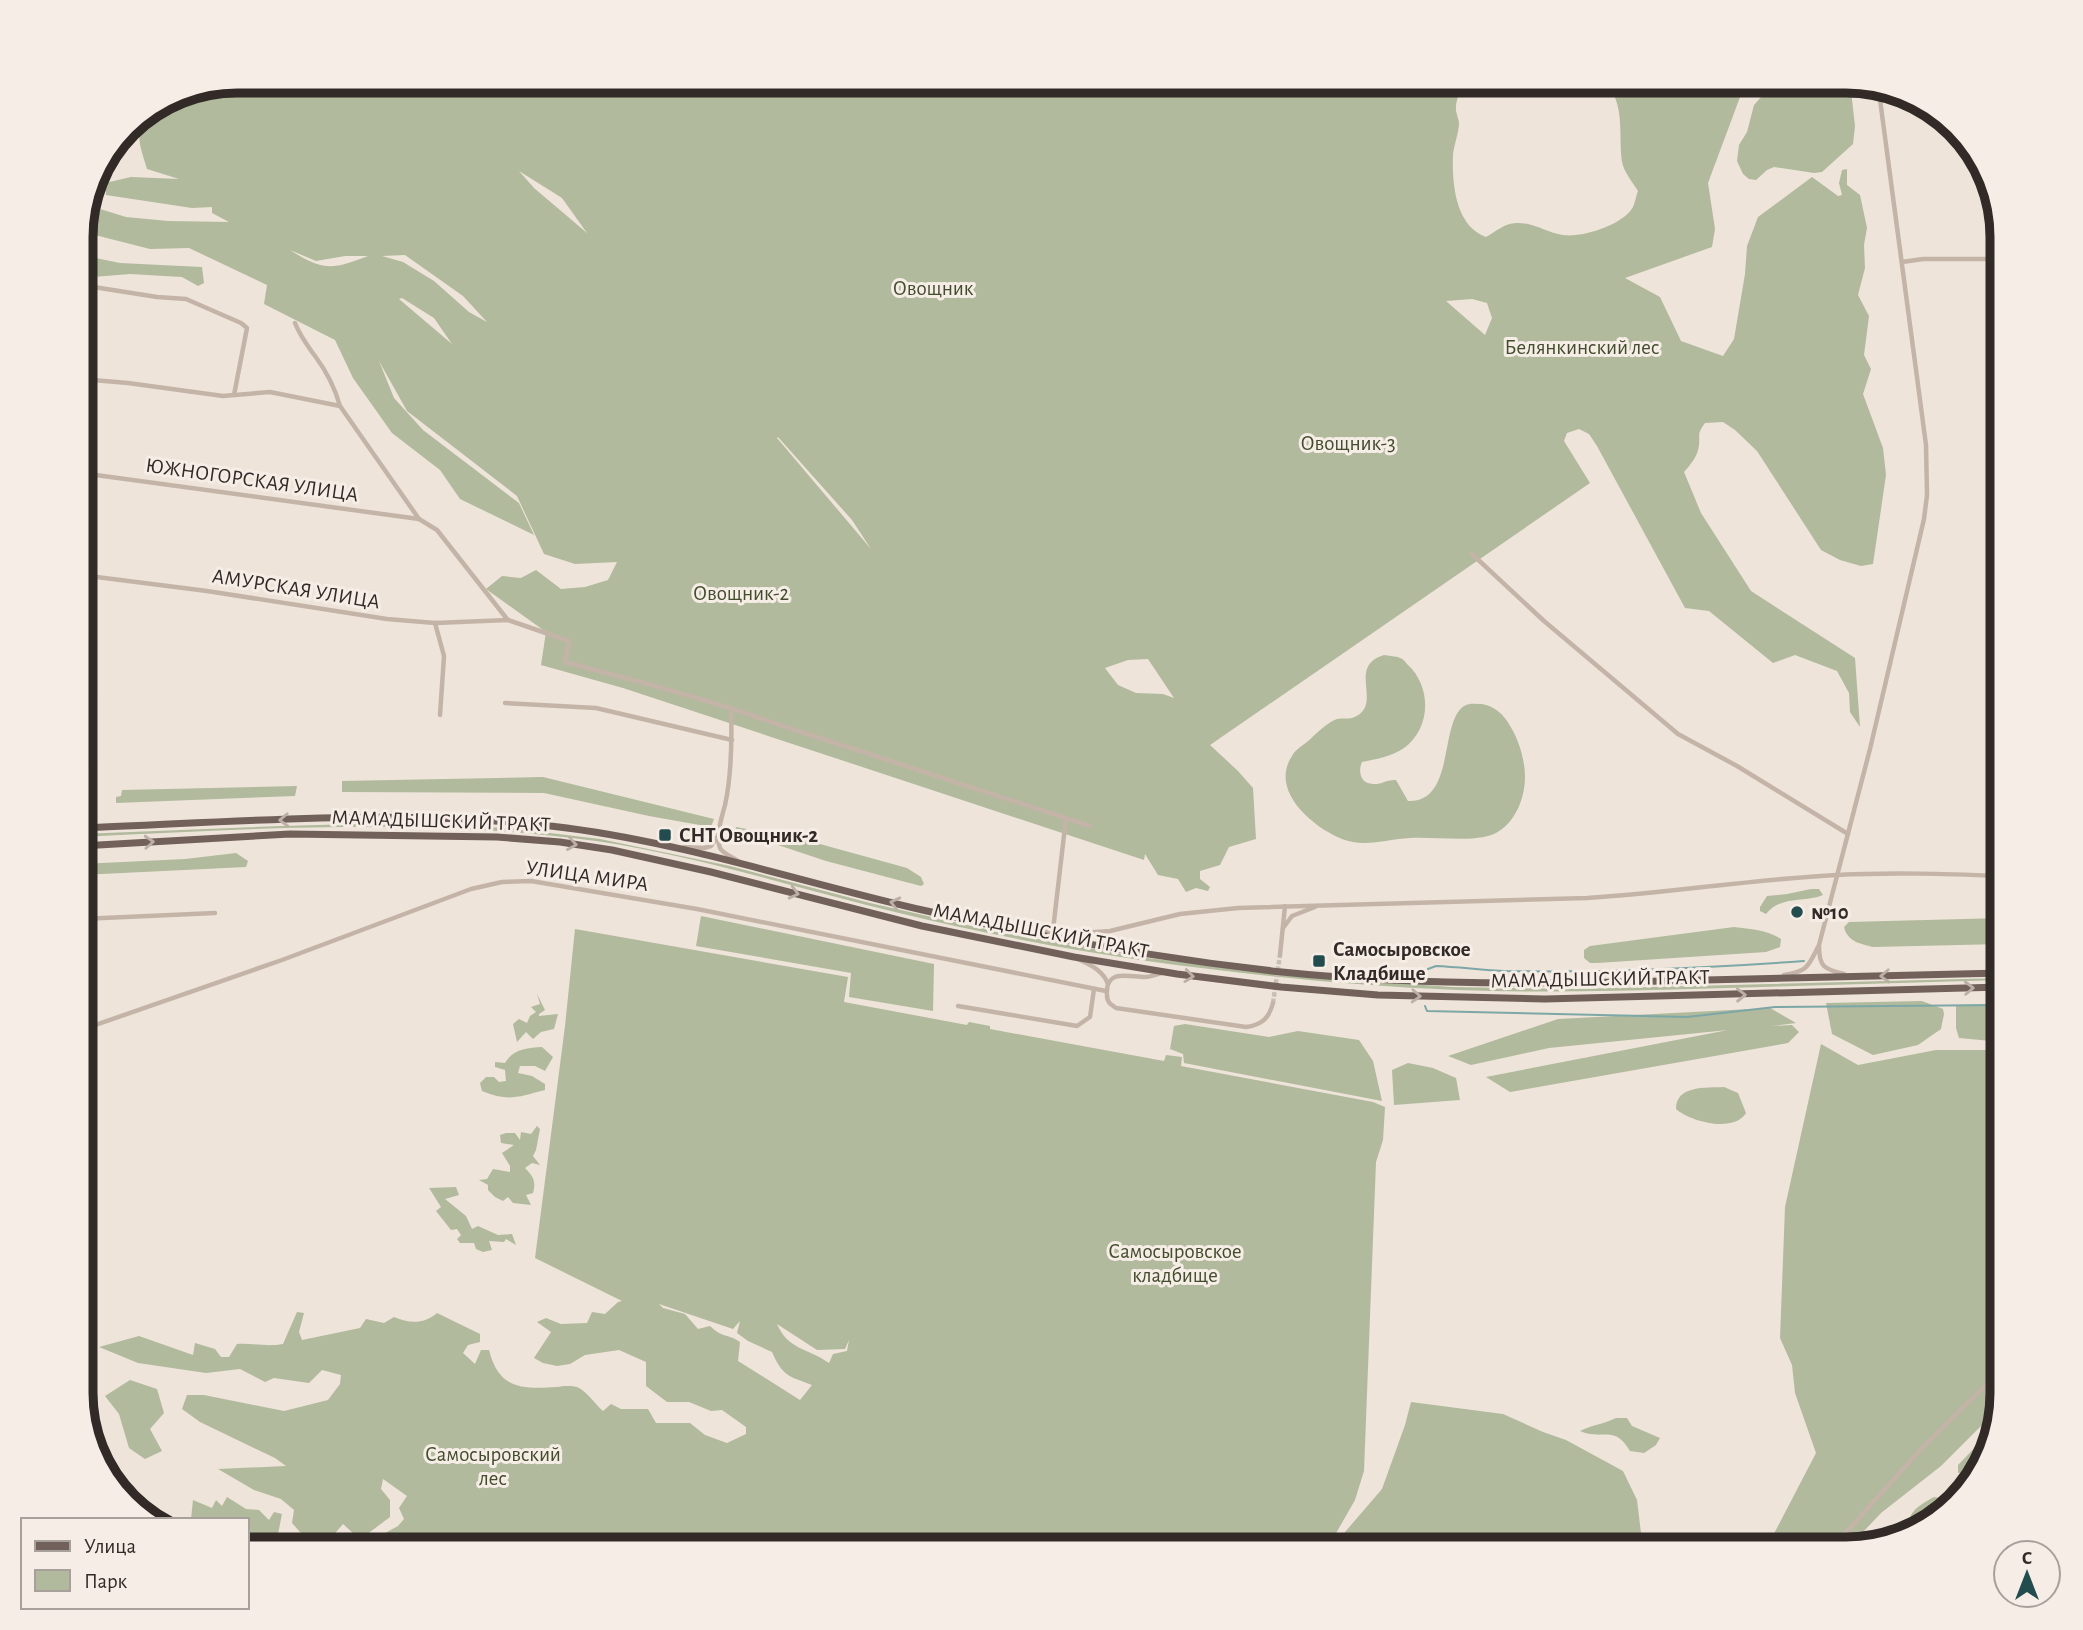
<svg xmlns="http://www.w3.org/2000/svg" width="2083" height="1630" viewBox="0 0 2083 1630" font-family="'Alegreya Sans',sans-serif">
	<rect width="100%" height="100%" fill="#eee4da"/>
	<g fill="#b1ba9c" fill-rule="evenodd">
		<path d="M237 81H1467C1461 90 1455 99 1456 111 1457 115 1458 118 1459 122 1459 133 1454 144 1453 155 1452 183 1455 226 1486 237 1495 232 1505 223 1516 223 1533 222 1547 233 1563 235 1582 238 1623 225 1633 207 1635 203 1636 196 1638 191 1633 183 1624 172 1622 162 1618 132 1626 106 1605 81H1746L1708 183 1715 229 1712 247 1625 278 1660 297 1681 341 1723 356 1734 339 1745 274 1747 246 1758 217 1812 177 1838 196 1842 195 1839 183 1842 170 1847 169V185L1860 195 1867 228 1864 245 1865 268 1858 295 1869 316 1864 355 1871 369 1863 394 1883 448 1886 475 1873 564 1861 566 1840 560 1821 550 1757 451 1735 430 1723 422 1705 423C1697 434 1700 433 1699 445 1698 456 1691 464 1684 472L1701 513 1751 591 1855 658 1860 727 1850 712 1849 693 1837 671 1795 655 1773 663 1709 611 1685 608 1597 446 1589 434 1579 429 1567 433 1564 441 1590 483 1210 745 1238 771 1253 788 1256 839 1229 847 1220 865 1200 871V879L1210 887 1208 891 1196 888 1186 892 1178 879 1158 875 1145 854 1144 860 623 688 541 665 546 632 486 589 502 576 521 578 536 570 561 589 585 587 608 580 617 562 575 564 544 554 517 496 407 411 379 361 394 398 423 430 519 503 534 535 460 499 440 470 392 433 353 378 335 340 264 304 267 285 189 248 150 249 91 234 81 228 87 205 126 217 168 221 229 222 212 213V207L192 208 106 195 105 183 131 177 179 179 147 169C144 158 137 141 140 131 150 90 203 87 237 81ZM519 171 562 198 587 233 534 188ZM290 250 316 261 345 256H368C332 270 323 271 290 250ZM405 255 463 296 487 322 469 312 434 281 403 262 382 256ZM402 298 434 318 452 344 399 299ZM1472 299 1487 303 1492 318 1485 335 1446 301ZM778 437 852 520 871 549 777 438ZM1148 659 1174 698 1163 694 1136 693 1118 685 1105 668 1128 660Z"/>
		<polygon points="1775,81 1850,82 1855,126 1853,144 1822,172 1814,173 1774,167 1767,170 1756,180 1749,179 1743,174 1737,161 1739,145 1747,132 1754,105"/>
		<polygon points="81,255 120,263 202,267 204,283 198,286 182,277 130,274 81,278"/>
		<path d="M1384 655C1388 656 1396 656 1400 658 1404 659 1406 663 1408 665 1432 687 1431 729 1404 748 1391 757 1376 759 1362 762 1358 771 1360 784 1373 784 1381 785 1387 779 1396 780L1408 801C1457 803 1438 718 1466 705 1471 703 1477 704 1482 704 1493 706 1501 712 1507 721 1516 734 1522 750 1524 765 1529 793 1515 832 1484 837 1463 841 1433 837 1410 838 1388 839 1364 848 1342 839 1313 827 1269 791 1292 756 1295 750 1302 746 1307 742 1316 734 1326 723 1337 719 1342 718 1348 719 1352 718 1386 706 1345 667 1384 655Z"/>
		<polygon points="543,777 714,819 711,827 649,816 544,793 342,792 342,781"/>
		<polygon points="297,786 295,796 116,803 116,797 121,796 122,790"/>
		<path d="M2002 814V850C1995 851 1991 847 1986 841 1986 828 1992 820 2002 814Z"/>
		<path d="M393 823 507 828 600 839 730 866 870 903 994 931 1139 957 1291 975 1451 987 1575 989 2002 978V980C1899 983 1795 986 1691 989 1613 991 1535 993 1457 990 1354 986 1250 975 1147 961 1064 949 981 933 899 913 798 889 699 856 596 841 424 817 253 829 81 837V834L282 826Z"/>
		<polygon points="736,827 809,841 907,868 921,877 924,884 921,886 826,861 766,841 735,834"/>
		<polygon points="236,853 248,861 246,867 81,875 81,864 185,859"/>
		<path d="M1811 889H1819L1823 895C1804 903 1781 895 1766 914L1760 911V907L1767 896 1787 894Z"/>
		<polygon points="701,916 934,964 933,1011 849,997 851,973 696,946"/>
		<path d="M2002 918V944L1873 947C1860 944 1847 941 1844 927L1849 922Z"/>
		<path d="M1734 927C1751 929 1767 930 1781 939L1780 947 1766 952 1597 963H1590L1584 958V950L1590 946Z"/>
		<path d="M575 929 848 977 844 1002 967 1025 969 1022 990 1026V1029L1164 1061 1166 1055 1182 1057 1181 1066 1373 1102 1385 1107 1383 1140 1376 1162 1364 1471 1355 1500 1327 1549H356L398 1526 404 1519 399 1508 407 1496 383 1479 381 1489 390 1500V1517L366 1535 354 1534 343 1524 325 1545 307 1540 292 1523 294 1510 281 1499 254 1490 218 1469 286 1466 275 1458 200 1422 182 1409 187 1395H204L284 1411 328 1400 340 1384 341 1375 322 1370 309 1383 274 1378 265 1382 240 1369 206 1373 138 1363 99 1347 139 1336 193 1355 195 1343 215 1349 221 1357H229L237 1344C253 1343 267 1347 283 1344L297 1312 304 1313 299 1332 302 1340 360 1328 366 1319 384 1323 394 1317C410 1324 424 1324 437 1313L480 1334V1342L468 1345 463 1353 475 1364 481 1350H489C499 1390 523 1389 557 1387 563 1386 574 1385 579 1388 586 1391 597 1406 603 1411L611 1404 621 1409H648L656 1423H690L705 1435 727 1443 746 1434V1427L722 1410 711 1411 689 1402H667L646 1386V1362L619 1350 585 1355 570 1364 557 1366 543 1363 534 1358 551 1332 537 1322 546 1318 561 1324 587 1323 592 1312 605 1314 618 1302 622 1301 535 1258 565 1026ZM659 1304 733 1329 740 1321 737 1333 748 1341 772 1352C783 1377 789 1376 812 1385L800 1400 738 1361 740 1342C729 1334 722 1338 710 1326L698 1329 685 1314 663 1308ZM777 1324 817 1350 845 1349 849 1340 847 1351 833 1354 829 1363C808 1348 788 1350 777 1324Z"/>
		<polygon points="537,994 545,1010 539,1014 539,1016 558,1014 554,1029 541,1032 533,1039 526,1032 517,1042 513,1024 519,1019 527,1023 530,1016 536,1012 531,1007 540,1004"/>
		<polygon points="1922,1001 1943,1009 1944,1014 1941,1029 1918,1045 1873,1055 1832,1034 1826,1003"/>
		<polygon points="2002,1004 2002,1042 1959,1038 1956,1028 1956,1005"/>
		<polygon points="1770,1008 1796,1023 1771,1026 1792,1025 1799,1032 1788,1043 1510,1092 1486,1077 1728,1030 1549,1048 1471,1065 1448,1056 1558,1019"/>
		<polygon points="1185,1024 1269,1037 1298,1031 1359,1040 1373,1061 1382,1101 1184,1063 1183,1054 1170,1049 1174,1026"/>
		<polygon points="1821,1044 1858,1065 1936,1050 2002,1050 2002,1393 1997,1410 1941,1466 1881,1513 1847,1549 1766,1549 1816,1453 1795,1393 1792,1365 1780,1338 1785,1207"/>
		<path d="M542 1047 553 1057 545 1071 535 1066H520L518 1073 532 1076 545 1084V1090C517 1097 509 1102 482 1091L480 1083 486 1077H494L499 1082 506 1081 505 1070 495 1067V1062L505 1063C513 1049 527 1048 542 1047Z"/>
		<polygon points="1408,1063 1433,1068 1456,1078 1460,1100 1394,1105 1392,1070"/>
		<path d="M1724 1087 1738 1093 1746 1113C1734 1133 1691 1122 1676 1109 1676 1085 1706 1088 1724 1087Z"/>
		<path d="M537 1126 540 1129 536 1150 533 1156 540 1165 532 1163 525 1168C534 1177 536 1182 533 1193L526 1195 531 1205 513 1203 508 1197 503 1201 495 1197 488 1190V1185L479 1180 487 1179 493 1169 510 1172V1166L502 1153 514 1145 501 1143 500 1135 506 1133H515L520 1140 521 1132 531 1134Z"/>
		<polygon points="456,1187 459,1195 445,1199 466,1216 472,1229 478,1226 498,1235 512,1234 516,1245 506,1239 504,1242 489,1241 492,1250 483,1252 476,1249 474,1243 460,1243 457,1239 461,1235 457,1229 451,1230 436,1211 441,1207 429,1188"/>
		<polygon points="130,1380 157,1389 164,1413 150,1429 162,1451 145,1459 129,1448 119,1414 105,1396"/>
		<polygon points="1411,1402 1503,1414 1543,1432 1566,1440 1623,1471 1637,1500 1641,1533 1645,1549 1333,1549 1345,1532 1382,1489 1405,1425"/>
		<path d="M1616 1418H1627L1632 1426 1660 1438 1656 1445 1644 1453 1630 1451C1614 1424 1603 1441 1580 1431 1592 1425 1604 1424 1616 1418Z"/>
		<path d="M1989 1433C1983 1450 1979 1471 1958 1473V1465Z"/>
		<polygon points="123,1484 133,1485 155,1520 141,1517 122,1492"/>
		<polygon points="227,1497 246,1509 259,1510 269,1520 274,1512 282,1514 277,1539 299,1549 247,1549 247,1520 191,1519 193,1500 212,1508 216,1500 222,1506"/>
		<path d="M1934 1497 1956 1500 1915 1534 1908 1535C1906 1513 1916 1507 1934 1497Z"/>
	</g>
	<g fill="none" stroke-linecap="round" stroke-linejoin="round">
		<g stroke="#7da7a7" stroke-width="2">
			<path d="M1428 969 1436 966C1459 967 1482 970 1505 971 1605 973 1705 968 1804 961"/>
			<polyline points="1425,1006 1427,1011 1687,1017 1775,1007 2002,1005"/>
		</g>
		<polyline stroke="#c8bfb6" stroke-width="4.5" stroke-dasharray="4.5 2" stroke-linecap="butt" points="1273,1003 1280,955"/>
		<g stroke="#c4b4a8" stroke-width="4.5">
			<polyline points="1902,262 1923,259 2002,259"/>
			<polyline points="81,285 157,297 186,299 241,323 247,328 234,395"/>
			<path d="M295 323C300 336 307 345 315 356 327 372 335 388 340 406L419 519 437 530 507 619"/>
			<polyline points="81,379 128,383 223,396 270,392 340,406"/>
			<polyline points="81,473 419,519"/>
			<polyline points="1472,554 1544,621 1678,734 1737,766 1848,834"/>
			<path d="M81 575 207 591 387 619 435 623 508 620 569 641 565 662C636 681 708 699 777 724L1090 826"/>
			<polyline points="435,623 444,656 440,715"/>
			<polyline points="505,703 596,708 732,740"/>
			<path d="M731 708C732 740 732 774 725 805 722 817 715 836 720 848 723 854 733 857 738 861"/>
			<polyline points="684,847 704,848 711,846 718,836"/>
			<polyline points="81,919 215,913"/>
			<polyline points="1283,928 1292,916 1315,907"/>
			<polyline points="1053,930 1066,818"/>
			<path d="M1041 933 1053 930 1082 933 1110 931 1180 914 1238 908 1587 898C1671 893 1753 879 1837 875 1892 872 1947 874 2002 876"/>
			<path d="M1819 946C1819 967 1824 969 1844 974"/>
			<polyline points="1280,955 1285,906"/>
			<path d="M1078 959C1090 965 1103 970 1108 984"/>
			<path d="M1162 973C1157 974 1151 977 1145 977 1129 977 1105 968 1107 995 1107 1002 1110 1004 1116 1008L1246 1027C1262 1025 1269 1018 1273 1003"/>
			<path d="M1784 975C1809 971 1808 966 1819 945L1870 749 1924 519 1927 495 1926 445 1879 92"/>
			<polyline points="958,1006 1077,1026 1090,1017 1094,989"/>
			<polyline points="81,1030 282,960 471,889 502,882 531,881 697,909 1106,991"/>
			<polyline points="1831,1549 1921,1449 2002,1369"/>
		</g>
		<g stroke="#72615a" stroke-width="7">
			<path d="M81 828C240 822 409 807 567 828 689 844 808 884 927 911 1044 938 1163 959 1282 972 1409 985 1535 984 1662 981 1775 979 1889 975 2002 973"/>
			<polyline points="81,846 290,834 497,837 560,842 612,850 711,872 922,926 1074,957 1177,974 1281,987 1378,995 1545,999 2002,987"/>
		</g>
	</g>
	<defs><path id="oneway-chevron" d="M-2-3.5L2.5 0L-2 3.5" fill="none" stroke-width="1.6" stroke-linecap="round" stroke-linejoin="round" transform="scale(1.75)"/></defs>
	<g stroke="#bbafa7">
		<use href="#oneway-chevron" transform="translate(284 820) rotate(178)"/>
		<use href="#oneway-chevron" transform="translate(149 842) rotate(-3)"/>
		<use href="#oneway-chevron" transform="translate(572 844) rotate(9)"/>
		<use href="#oneway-chevron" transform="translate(794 893) rotate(14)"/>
		<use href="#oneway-chevron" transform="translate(895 903) rotate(-166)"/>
		<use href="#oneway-chevron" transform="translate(1189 976) rotate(7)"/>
		<use href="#oneway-chevron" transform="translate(1885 976) rotate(178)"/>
		<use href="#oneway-chevron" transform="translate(1969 988) rotate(-2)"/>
		<use href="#oneway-chevron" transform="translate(1741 995) rotate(-1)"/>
		<use href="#oneway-chevron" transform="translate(1416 996) rotate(3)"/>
	</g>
	<g fill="#224c4d" stroke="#f6eee6" stroke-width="2.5">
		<rect x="658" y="828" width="14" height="14" rx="3.5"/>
		<circle cx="1797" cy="912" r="7"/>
		<rect x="1312" y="954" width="14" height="14" rx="3.5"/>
	</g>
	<g text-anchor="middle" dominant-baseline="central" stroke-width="6" stroke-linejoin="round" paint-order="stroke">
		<g font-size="21" fill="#434d2e" stroke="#f6eee6">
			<text x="933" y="288">Овощник</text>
			<text x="1582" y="347">Белянкинский лес</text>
			<text x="1348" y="443">Овощник-3</text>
			<text x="741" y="593">Овощник-2</text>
			<text x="1175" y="1251">Самосыровское<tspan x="1175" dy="24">кладбище</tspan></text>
			<text x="493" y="1454">Самосыровский<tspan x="493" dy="24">лес</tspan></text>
		</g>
		<g font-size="21" fill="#322a27" stroke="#f6eee6">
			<text transform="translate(252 480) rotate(8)">ЮЖНОГОРСКАЯ УЛИЦА</text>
			<text transform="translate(296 589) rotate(9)">АМУРСКАЯ УЛИЦА</text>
			<text transform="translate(441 821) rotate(2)">МАМАДЫШСКИЙ ТРАКТ</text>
			<text transform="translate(587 876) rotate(8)">УЛИЦА МИРА</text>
			<text transform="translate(1041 931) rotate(11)">МАМАДЫШСКИЙ ТРАКТ</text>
			<text transform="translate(1600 979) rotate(-1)">МАМАДЫШСКИЙ ТРАКТ</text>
		</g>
		<g font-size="21" font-weight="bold" fill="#322a27" stroke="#f6eee6" text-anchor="start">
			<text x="679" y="835">СНТ Овощник-2</text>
			<text x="1811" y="912">№10</text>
			<text x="1333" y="949">Самосыровское<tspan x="1333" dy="24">Кладбище</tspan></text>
		</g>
	</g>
	<path d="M0 0H2083V1630H0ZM237 93H1846A144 144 0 0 1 1990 237V1393A144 144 0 0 1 1846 1537H237A144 144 0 0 1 93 1393V237A144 144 0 0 1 237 93Z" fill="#f6eee6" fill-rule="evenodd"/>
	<path fill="none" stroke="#322a27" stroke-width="9" d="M237 93H1846A144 144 0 0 1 1990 237V1393A144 144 0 0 1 1846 1537H237A144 144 0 0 1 93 1393V237A144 144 0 0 1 237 93Z"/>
	<rect x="21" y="1518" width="228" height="91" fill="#f6eee6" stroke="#a8a09a" stroke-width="2"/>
	<rect x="35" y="1541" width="35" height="10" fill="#72615a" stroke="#a8a09a" stroke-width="2"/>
	<text x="84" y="1553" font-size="21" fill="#322a27">Улица</text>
	<rect x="35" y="1570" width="35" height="21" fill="#b1ba9c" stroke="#a8a09a" stroke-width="2"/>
	<text x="84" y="1588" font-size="21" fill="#322a27">Парк</text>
	<g transform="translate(2027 1574)"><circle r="33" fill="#f6eee6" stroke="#a8a09a" stroke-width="2"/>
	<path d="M0-5L12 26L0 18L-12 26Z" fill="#224c4d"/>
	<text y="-10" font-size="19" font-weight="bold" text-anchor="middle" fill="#322a27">С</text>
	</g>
</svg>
